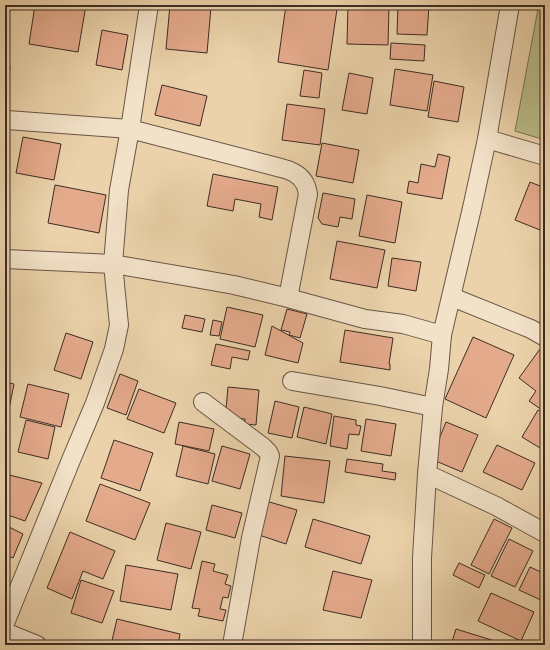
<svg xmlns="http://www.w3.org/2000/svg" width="550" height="650" viewBox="0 0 550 650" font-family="'Libre Bodoni',serif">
	<rect width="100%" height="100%" fill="#ebd2aa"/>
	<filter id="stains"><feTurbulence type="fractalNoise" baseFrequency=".005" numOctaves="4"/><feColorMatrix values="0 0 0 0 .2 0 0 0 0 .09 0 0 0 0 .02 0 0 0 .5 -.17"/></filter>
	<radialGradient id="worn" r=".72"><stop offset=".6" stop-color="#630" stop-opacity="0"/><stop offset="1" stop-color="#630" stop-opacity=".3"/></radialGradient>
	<polygon fill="#b8bb88" stroke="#7a7456" points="538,9 545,9 545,140 515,131"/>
	<g fill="#e4aa8c" stroke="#3d2d24">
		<polygon points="35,5 86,5 78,52 29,44"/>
		<polygon points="170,5 190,5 211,7 207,53 166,49"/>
		<polygon points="286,5 312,5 337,9 328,70 278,62"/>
		<polygon points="348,5 389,6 388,45 347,44"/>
		<polygon points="398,5 429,5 427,35 397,34"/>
		<polygon points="102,30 128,35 122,70 96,65"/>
		<polygon points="391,43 425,45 424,61 390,59"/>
		<polygon points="5,66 10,66 7,101 5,101"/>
		<polygon points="395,69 433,75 427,111 390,105"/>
		<polygon points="304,70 322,73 319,98 300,96"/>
		<polygon points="349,73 373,78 367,114 342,110"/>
		<polygon points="434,81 464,87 458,122 428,117"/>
		<polygon points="162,85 207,96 200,126 155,115"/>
		<polygon points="287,104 325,109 320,145 282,140"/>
		<polygon points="23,137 61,144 54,180 16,173"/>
		<polygon points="322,143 359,150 353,183 316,176"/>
		<polygon points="438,154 450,157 442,199 407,193 409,181 418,183 421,164 435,167"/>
		<polygon points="213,174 278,187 272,220 259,217 261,204 235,199 233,211 207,206"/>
		<polygon points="530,182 545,188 545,232 515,220"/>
		<polygon points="55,185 106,195 99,233 48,223"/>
		<polygon points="323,193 355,199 352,219 340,217 338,227 322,224 318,218"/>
		<polygon points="367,195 402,202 395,243 359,236"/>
		<polygon points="337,241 385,250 377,288 330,279"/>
		<polygon points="392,258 421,262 416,291 388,286"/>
		<polygon points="227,307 263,315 255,347 220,339"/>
		<polygon points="287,309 307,314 300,338 289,335 290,332 281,330"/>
		<polygon points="185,315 205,319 202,332 182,328"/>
		<polygon points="213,320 222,322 219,336 210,335"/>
		<polygon points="272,326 303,343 298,363 265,355"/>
		<polygon points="345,330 393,338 389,364 390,364 390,370 340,362"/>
		<polygon points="66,333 93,342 81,379 54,370"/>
		<polygon points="473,337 514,355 486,418 445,399"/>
		<polygon points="216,344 250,351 248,360 232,357 230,369 211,365"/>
		<polygon points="540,349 545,352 545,412 529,401 536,391 519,378"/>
		<polygon points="120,374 138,381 126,415 107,408"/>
		<polygon points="5,382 14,384 9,409 5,408"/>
		<polygon points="28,384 69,394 61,427 20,417"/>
		<polygon points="228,387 259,390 256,425 245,424 245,419 236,418 226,409"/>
		<polygon points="139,389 176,403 164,433 127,419"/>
		<polygon points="275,401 299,407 292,438 268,433"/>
		<polygon points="304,407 332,414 326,444 297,437"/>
		<polygon points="538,410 545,414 545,439 540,448 522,437"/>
		<polygon points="334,416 356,420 356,425 361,426 359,435 349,434 347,449 330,446"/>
		<polygon points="366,419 396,424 391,456 361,451"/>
		<polygon points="26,420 55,427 48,459 18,452"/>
		<polygon points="179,422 214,429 209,451 175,444"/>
		<polygon points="446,422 478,435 462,472 431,459"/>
		<polygon points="114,440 153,453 140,491 101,478"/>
		<polygon points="497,445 535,463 522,490 483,472"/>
		<polygon points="183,446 215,454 208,484 176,476"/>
		<polygon points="222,446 250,454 240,489 212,481"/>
		<polygon points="285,456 330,461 324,503 281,496"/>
		<polygon points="347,459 383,464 382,471 396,473 395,480 345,472"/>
		<polygon points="5,474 42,483 25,521 5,514"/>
		<polygon points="100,484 150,503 135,540 86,521"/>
		<polygon points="266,501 297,510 286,544 256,534"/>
		<polygon points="212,505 242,513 235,538 206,530"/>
		<polygon points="313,519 370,536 361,564 305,547"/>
		<polygon points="494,519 512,528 489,574 471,565"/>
		<polygon points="166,523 201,532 191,569 157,560"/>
		<polygon points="5,525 23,534 13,558 5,555"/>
		<polygon points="70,532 115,551 103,579 83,571 72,599 47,588"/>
		<polygon points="509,539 533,551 515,587 491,576"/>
		<polygon points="202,561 215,564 213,571 228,575 225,584 231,586 228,598 223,597 220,609 226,610 223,621 198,616 200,609 192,608"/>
		<polygon points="459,563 485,575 479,588 453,575"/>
		<polygon points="5,564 8,565 5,576"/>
		<polygon points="126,565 178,574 171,610 120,601"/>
		<polygon points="530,567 545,574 545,597 543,601 519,590"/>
		<polygon points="333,571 372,580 361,618 323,610"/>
		<polygon points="81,580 114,591 102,623 71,613"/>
		<polygon points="491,593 534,612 521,641 478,621"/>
		<polygon points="117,619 180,634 178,645 111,645"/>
		<polygon points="456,629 498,642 497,645 451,645"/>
	</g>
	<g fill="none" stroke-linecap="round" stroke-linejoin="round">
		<defs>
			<g id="minor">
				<path d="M7 120 130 129 281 168C290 170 301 175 305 184 307 187 307 191 308 194L288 298"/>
				<polyline points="487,139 545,156"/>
				<polyline points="5,259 113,264 183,276 234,285 288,298 365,319 403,324 442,335"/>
				<polyline points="452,297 531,329 545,337"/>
				<polyline points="292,381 380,396 433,407"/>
				<polyline points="203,402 263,447 268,452 270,456 251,538 232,645"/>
				<polyline points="427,474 496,506 545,533"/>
				<polyline points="5,623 71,460 95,403 114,349 119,325 113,264 119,190 130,129 149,5"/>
				<polyline points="5,632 37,645"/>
				<polyline points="422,645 422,558 427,474 433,407 439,369 442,335 472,208 487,139 510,5"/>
			</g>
		</defs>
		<use href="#minor" stroke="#685646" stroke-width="20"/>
		<use href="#minor" stroke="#f2e2c8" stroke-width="18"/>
	</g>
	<rect width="550" height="650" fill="none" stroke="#ebd2aa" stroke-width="20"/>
	<rect x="6" y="6" width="538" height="638" fill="none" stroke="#3d2d24" stroke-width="2"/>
	<rect x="10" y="10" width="530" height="630" fill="none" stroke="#3d2d24"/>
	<rect width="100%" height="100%" filter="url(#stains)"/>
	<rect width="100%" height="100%" fill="url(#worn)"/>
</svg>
